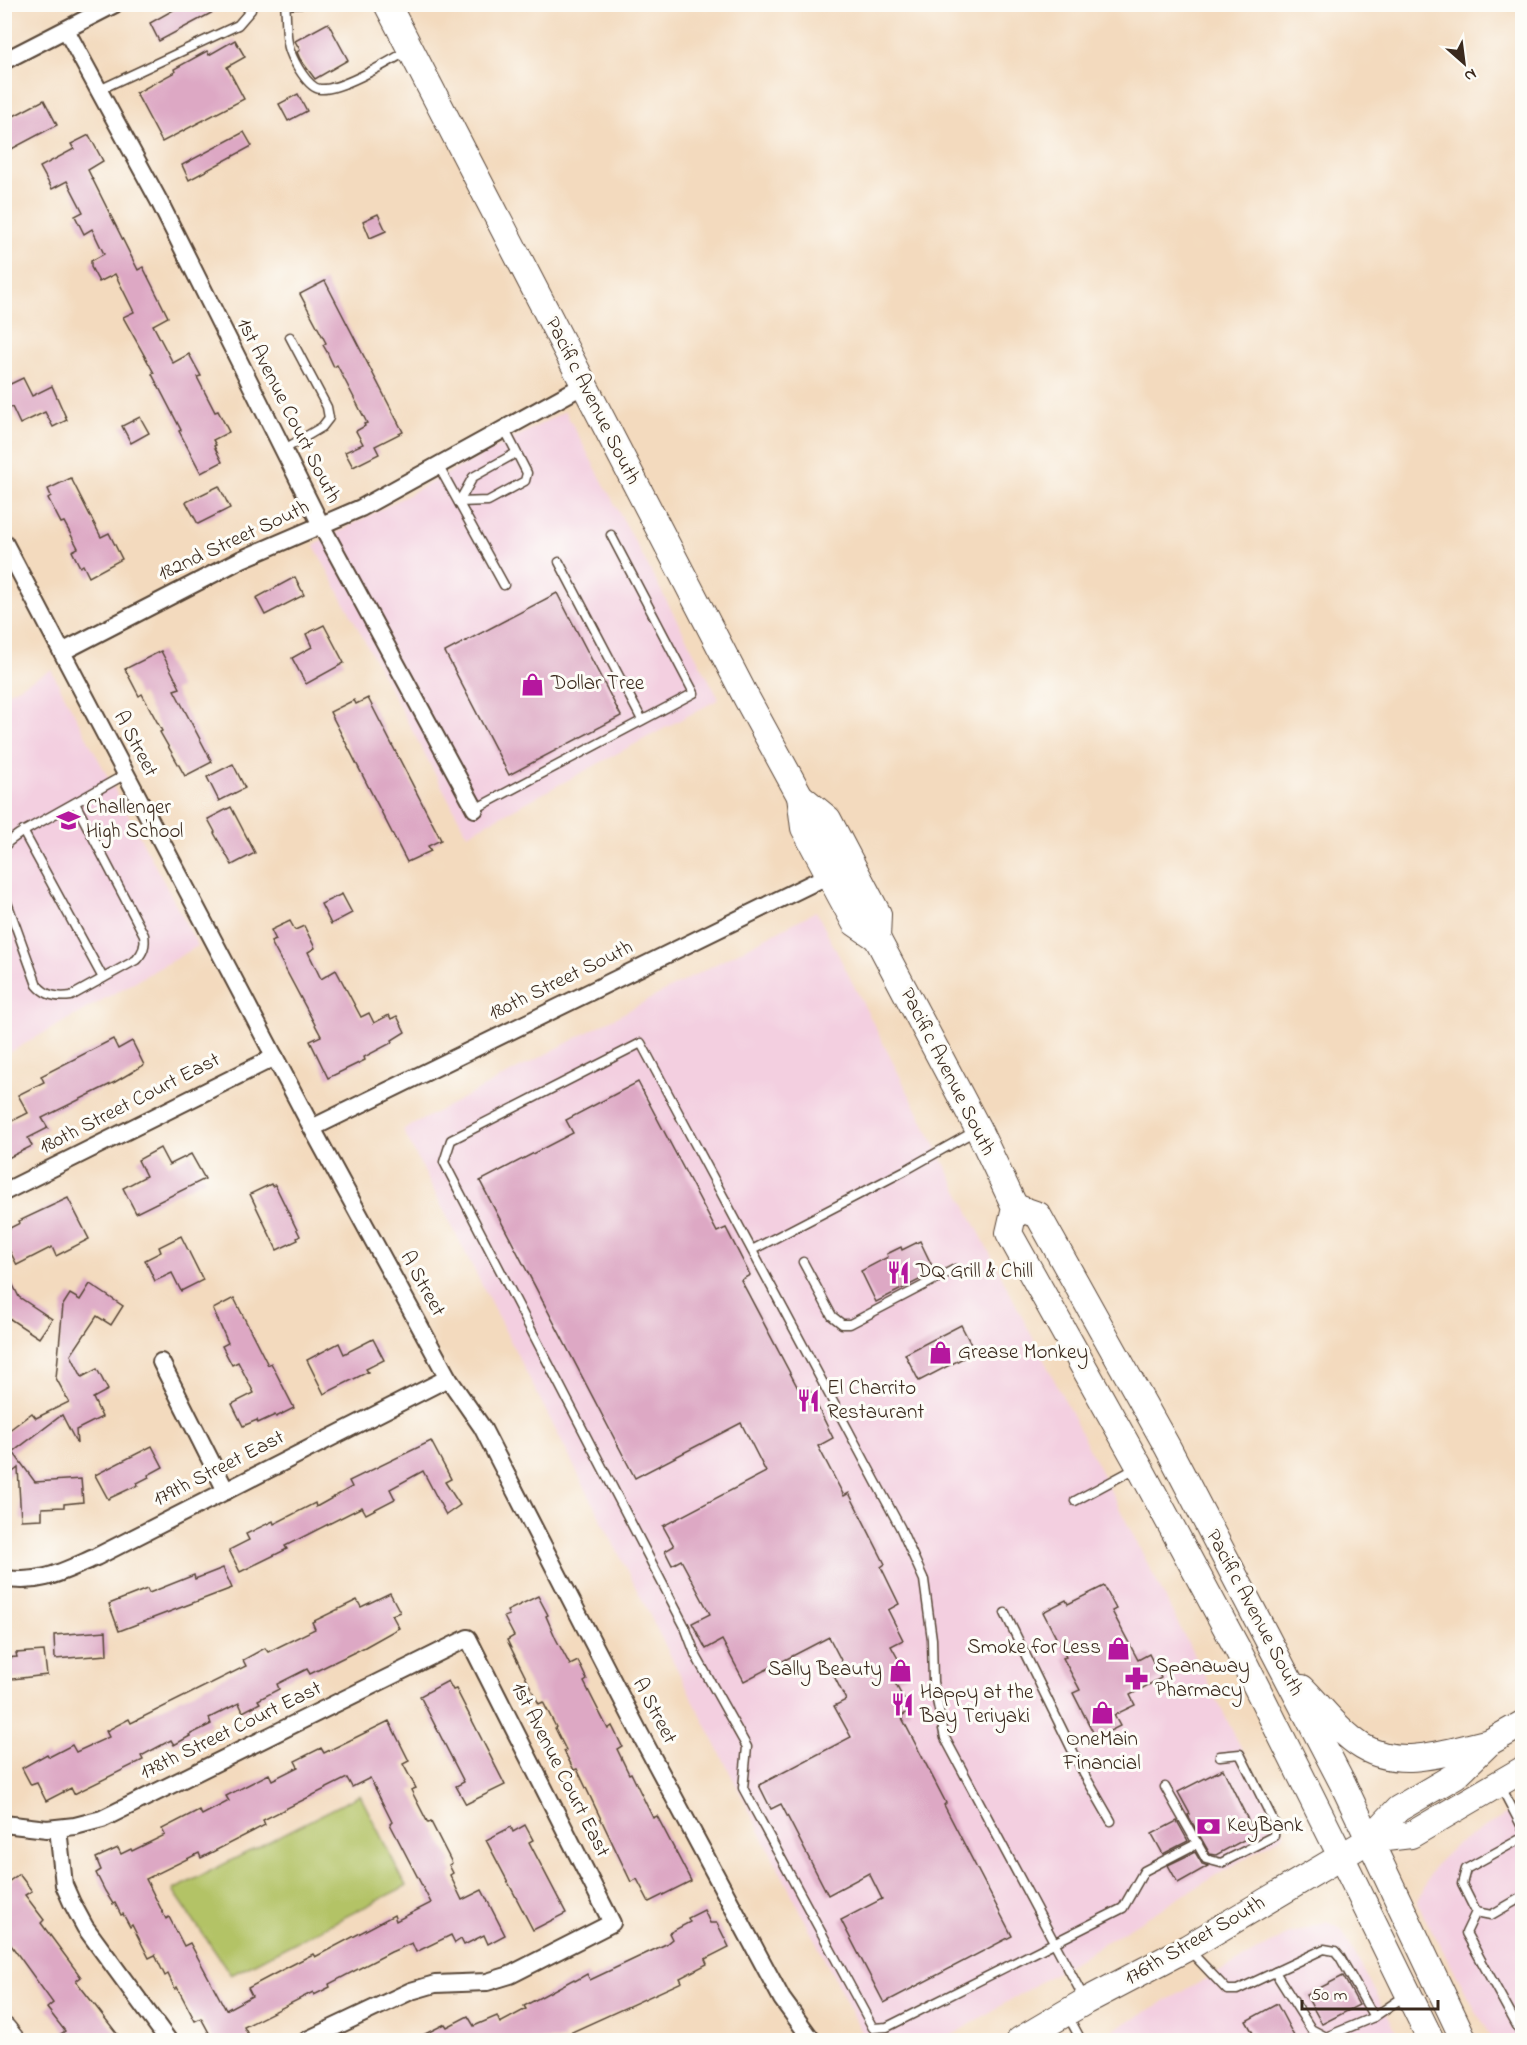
<svg xmlns="http://www.w3.org/2000/svg" width="1527" height="2045" viewBox="0 0 1527 2045" font-family="'Indie Flower',sans-serif">
	<rect width="100%" height="100%" fill="#fdfcf7"/>
	<filter id="ink" filterUnits="userSpaceOnUse"><feTurbulence type="fractalNoise" baseFrequency=".0167" numOctaves="2"/><feDisplacementMap in="SourceGraphic" scale="12" xChannelSelector="R" yChannelSelector="G"/><feConvolveMatrix kernelMatrix="1 2 1 2 8 2 1 2 1" color-interpolation-filters="sRGB"/></filter>
	<filter id="wash" filterUnits="userSpaceOnUse"><feTurbulence type="fractalNoise" baseFrequency=".008" numOctaves="4" result="noise"/><feDisplacementMap in="SourceGraphic" scale="24" xChannelSelector="R" yChannelSelector="G"/><feGaussianBlur stdDeviation="1.35" result="paint"/><feColorMatrix in="noise" values="0 0 0 0 0 0 0 0 0 0 0 0 0 0 0 0 0 1.4 0 .05"/><feComposite in="paint" operator="in"/></filter>
	<g filter="url(#wash)">
		<rect width="100%" height="100%" fill="#f3dabe"/>
		<g fill="#f3cfe0">
			<polygon points="565,411 719,699 467,834 314,545"/>
			<polygon points="51,670 198,946 5,1055 5,694"/>
			<polygon points="816,911 1285,1834 944,2040 866,2040 403,1130"/>
			<polygon points="1522,1805 1522,2040 1492,2040 1417,1903 1434,1866 1456,1845"/>
			<polygon points="1327,1922 1342,1930 1401,2040 1094,2040 1287,1935"/>
		</g>
		<polygon fill="#b3c366" stroke="#777642" stroke-width="1.5" points="360,1795 406,1886 231,1975 173,1890"/>
		<g id="blocks">
			<g fill="#dda8c4" fill-rule="evenodd">
				<polygon points="184,4 228,4 159,41 150,23"/>
				<polygon points="328,23 348,60 315,79 300,59 297,52 300,50 295,41"/>
				<polygon points="235,40 245,57 227,67 244,99 162,142 136,93 175,72 174,69 207,51 209,55"/>
				<polygon points="298,94 307,111 288,121 279,104"/>
				<polygon points="44,100 57,125 4,153 4,121"/>
				<polygon points="244,132 252,146 189,180 182,165"/>
				<polygon points="89,135 103,161 88,170 138,270 143,267 168,317 153,325 173,363 189,354 201,376 197,377 215,412 218,411 229,432 213,440 216,445 214,446 222,462 201,473 179,431 181,430 152,374 154,373 123,317 134,312 115,274 99,282 91,267 91,261 104,254 92,229 84,234 75,216 83,212 67,181 52,189 40,167 74,149 71,144"/>
				<polygon points="378,214 386,231 370,238 363,221"/>
				<polygon points="325,281 403,432 375,446 379,454 353,467 345,452 363,444 356,431 365,426 364,424 367,423 337,365 334,367 327,352 323,345 326,343 300,294"/>
				<polygon points="23,378 32,396 52,386 67,420 53,427 45,412 20,424 12,407 4,411 4,387"/>
				<polygon points="140,417 149,433 131,443 122,426"/>
				<polygon points="71,478 101,537 109,533 122,559 89,577 83,565 80,567 72,551 78,548 64,522 61,523 48,498 51,496 48,489"/>
				<polygon points="219,486 230,508 198,524 186,502"/>
				<polygon points="295,577 304,595 265,615 256,598"/>
				<polygon points="557,593 621,716 509,775 445,652"/>
				<polygon points="324,625 344,663 306,684 292,658 312,647 306,634"/>
				<polygon points="161,651 180,688 174,690 212,762 185,776 160,732 162,731 142,694 139,696 125,669"/>
				<polygon points="368,698 441,840 428,846 431,851 407,862 330,712 354,700 356,704"/>
				<polygon points="233,764 245,788 219,801 207,777"/>
				<polygon points="231,807 255,853 232,865 214,833 215,832 208,819"/>
				<polygon points="342,894 352,913 331,924 321,904"/>
				<polygon points="290,921 295,930 304,926 315,948 308,952 321,979 336,970 361,1017 369,1013 374,1023 389,1015 391,1019 397,1016 405,1032 392,1040 393,1042 364,1057 365,1060 328,1078 310,1041 321,1036 271,942 276,940 271,930"/>
				<polygon points="113,1039 118,1049 132,1041 144,1065 115,1082 42,1118 48,1128 28,1138 32,1146 4,1160 4,1125 28,1113 18,1095 44,1082 41,1076"/>
				<polygon points="638,1082 717,1232 726,1228 750,1275 741,1280 800,1392 808,1387 833,1438 818,1446 844,1496 849,1493 885,1564 881,1567 899,1604 888,1610 903,1640 891,1646 907,1675 894,1681 910,1711 901,1716 946,1803 944,1805 1012,1936 884,2003 841,1920 882,1899 869,1873 828,1895 781,1804 771,1809 759,1785 851,1737 834,1706 846,1700 832,1672 844,1666 829,1637 744,1681 722,1640 706,1649 692,1623 710,1614 681,1560 672,1565 665,1551 674,1546 663,1526 766,1472 741,1423 635,1478 480,1181 573,1133 566,1120"/>
				<polygon points="160,1148 169,1165 191,1154 205,1179 136,1213 123,1188 146,1176 138,1160"/>
				<polygon points="271,1184 272,1186 275,1185 300,1236 297,1238 298,1240 277,1250 250,1194"/>
				<polygon points="68,1198 89,1239 56,1256 52,1247 17,1265 4,1240 4,1231 20,1223 19,1221"/>
				<polygon points="181,1236 203,1280 181,1291 172,1273 155,1281 145,1260 161,1252 159,1247"/>
				<polygon points="920,1241 935,1272 876,1302 861,1271 888,1257 887,1254 901,1247 902,1250"/>
				<polygon points="4,1267 19,1297 52,1319 39,1338 4,1315"/>
				<polygon points="90,1284 123,1306 111,1325 97,1316 71,1355 82,1377 97,1369 108,1390 93,1398 102,1417 76,1430 77,1444 62,1415 13,1452 35,1482 81,1479 83,1502 64,1504 64,1507 42,1508 42,1519 21,1520 18,1468 4,1479 4,1434 32,1413 36,1418 69,1402 56,1378 63,1305 70,1294 80,1300"/>
				<polygon points="234,1298 268,1365 271,1363 294,1408 276,1417 275,1415 258,1423 257,1420 243,1426 232,1404 254,1393 238,1362 232,1365 222,1346 228,1343 213,1309"/>
				<polygon points="961,1325 975,1352 919,1381 905,1354"/>
				<polygon points="373,1339 384,1360 366,1369 368,1372 324,1394 307,1360 339,1343 344,1354"/>
				<polygon points="431,1441 451,1479 445,1482 460,1505 446,1515 423,1471 390,1489 395,1499 366,1514 362,1507 285,1546 287,1549 240,1572 229,1550 249,1540 246,1534 273,1521 274,1524 315,1503 316,1507 352,1487 349,1481"/>
				<polygon points="152,1446 163,1467 148,1475 149,1477 137,1483 138,1485 108,1499 95,1475"/>
				<polygon points="223,1568 232,1588 119,1631 109,1604 147,1589 149,1593 194,1575 195,1579"/>
				<polygon points="1104,1586 1116,1609 1112,1611 1138,1660 1149,1654 1161,1678 1130,1695 1135,1705 1114,1715 1120,1726 1096,1738 1073,1693 1080,1690 1063,1658 1066,1657 1043,1612 1066,1600 1068,1604"/>
				<polygon points="390,1593 400,1612 392,1615 399,1628 365,1647 310,1674 307,1669 277,1684 279,1689 258,1700 260,1703 243,1712 239,1703 209,1718 211,1724 189,1735 190,1736 174,1745 171,1740 141,1756 143,1760 74,1794 71,1788 46,1801 37,1783 31,1785 22,1768 47,1754 49,1757 72,1745 76,1752 109,1737 106,1731 129,1719 131,1723 246,1666 243,1660 265,1648 268,1652 315,1629 312,1622 357,1600 361,1607"/>
				<polygon points="538,1596 548,1615 546,1616 556,1639 570,1665 578,1661 587,1680 584,1682 608,1729 612,1726 622,1746 617,1749 629,1774 631,1773 653,1818 657,1816 691,1881 649,1902 637,1879 631,1882 577,1769 574,1770 564,1751 566,1750 555,1728 556,1727 543,1702 539,1704 507,1640 514,1636 504,1617 509,1615 507,1611"/>
				<polygon points="106,1631 107,1655 55,1659 54,1635"/>
				<polygon points="44,1651 47,1675 4,1680 4,1658 17,1657 16,1653"/>
				<polygon points="448,1681 453,1690 456,1689 505,1785 466,1804 456,1786 464,1782 420,1696"/>
				<path d="M389 1721 409 1761 403 1764 416 1788 411 1790 428 1823 431 1822 452 1863 449 1865 453 1873 450 1875 462 1900 482 1890 505 1935 488 1944 484 1935 464 1945 461 1939 455 1943 451 1935 416 1952 412 1943 391 1952 329 1984 330 1987 314 1995 313 1992 244 2027 251 2040H213L201 2018 195 2021 177 1987 175 1989 168 1974 165 1976 155 1955 149 1958 132 1925 130 1927 123 1914 121 1915 115 1903 113 1904 105 1891 96 1873 101 1870 96 1858 118 1848 121 1854 131 1849 132 1851 165 1835 162 1829 199 1810 202 1815 229 1801 226 1796 269 1774 272 1780 298 1767 295 1761 321 1748 324 1753ZM347 1778 352 1787 370 1778 392 1822 390 1824 431 1903 396 1921 394 1915 315 1957 313 1954 282 1970 248 1988 252 1996 226 2010 190 1943 184 1946 169 1917 166 1919 146 1879 199 1853 201 1858 265 1825 263 1820Z"/>
				<polygon points="1223,1769 1255,1834 1216,1855 1210,1854 1188,1815 1190,1814 1178,1792"/>
				<polygon points="1177,1821 1188,1841 1163,1854 1152,1834"/>
				<polygon points="525,1825 533,1840 529,1842 566,1913 533,1930 486,1840 511,1827 513,1832"/>
				<polygon points="1195,1852 1202,1864 1208,1866 1178,1883 1168,1865"/>
				<polygon points="19,1874 32,1891 25,1895 44,1920 41,1923 81,1977 76,1981 122,2040 52,2040 65,2031 47,2008 53,2003 11,1945 4,1950 4,1885"/>
				<polygon points="704,1910 710,1923 717,1923 729,1947 705,1959 707,1964 680,1978 682,1982 563,2036 565,2040 413,2040 445,2024 447,2027 468,2016 474,2026 497,2016 500,2023 526,2009 524,2006 574,1979 575,1981 587,1974 590,1980 666,1944 672,1939 669,1933 690,1922 688,1918"/>
				<polygon points="1343,1976 1359,2005 1322,2024 1306,1995"/>
				<polygon points="1277,2004 1296,2040 1257,2040 1246,2021"/>
			</g>
		</g>
	</g>
	<g filter="url(#ink)">
		<use href="#blocks" fill-opacity="0" stroke="#574436" stroke-width="1.5"/>
		<g fill="none" stroke-linecap="round" stroke-linejoin="round">
			<defs>
				<g id="lane">
					<path d="M285 4C287 18 285 38 290 51 294 62 308 88 320 89 341 91 390 61 409 50"/>
					<polyline points="285,5 301,4"/>
					<polyline points="99,90 238,25 251,10 250,4"/>
					<polyline points="283,450 322,427 329,418 327,407 290,337"/>
					<polyline points="438,465 504,585"/>
					<polyline points="459,502 488,501 525,481 527,473 525,469 504,428"/>
					<polyline points="459,502 473,477 516,453"/>
					<polyline points="559,562 642,720"/>
					<polyline points="475,809 694,693 611,535"/>
					<polyline points="23,831 103,978"/>
					<polyline points="4,848 8,842 19,834 126,774"/>
					<path d="M4 894 37 985C46 996 57 998 71 996L136 960C143 953 146 945 144 935L75 803"/>
					<polyline points="752,1250 904,1171 975,1131"/>
					<polyline points="803,1262 832,1316 842,1324 850,1324 955,1269"/>
					<polyline points="1075,1501 1136,1468"/>
					<polyline points="1005,1613 1084,1774 1111,1821"/>
					<polyline points="1500,1785 1522,1827"/>
					<polyline points="1165,1787 1206,1859 1221,1863 1274,1836 1275,1824 1240,1754 1220,1756"/>
					<polyline points="1522,1838 1466,1869 1462,1884 1476,1912 1491,1915 1522,1897"/>
					<polyline points="1476,1912 1466,1933 1521,2033 1522,2032"/>
					<polyline points="1190,1951 1227,1990 1237,1990 1275,1972 1311,2029 1326,2037 1374,2017 1406,1995"/>
					<polyline points="1275,1972 1324,1949 1335,1951 1340,1957 1374,2017"/>
					<polyline points="1084,1998 945,1738 933,1682 932,1639 924,1580 900,1527 641,1043 451,1140 444,1162 685,1627 696,1656 747,1747 743,1788 873,2028 887,2027 1123,1908 1144,1871 1198,1843"/>
					<polyline points="1067,2014 1081,2040"/>
				</g>
				<g id="street">
					<polyline points="66,30 159,201 321,525 475,809"/>
					<polyline points="4,61 115,4"/>
					<polyline points="4,542 312,1128 448,1378 482,1427 639,1732 782,1999 812,2040"/>
					<polyline points="62,652 242,559 361,508 584,385"/>
					<polyline points="312,1128 829,875"/>
					<polyline points="4,1192 275,1057"/>
					<polyline points="161,1362 226,1491"/>
					<path d="M4 1578C38 1586 66 1570 96 1557L448 1378"/>
					<polyline points="4,1824 47,1829 75,1826 102,1819 468,1638 612,1923 510,1975 487,1982 435,1984 411,1991 307,2040"/>
					<polyline points="58,1828 64,1885 72,1903 85,1927 168,2040"/>
				</g>
				<polyline id="secondary" points="4,2030 12,2040"/>
				<g id="primary">
					<polyline points="387,4 747,699 800,796 828,819 839,840 878,914 877,938"/>
					<polyline points="800,796 804,828 855,923 877,938 978,1129 1015,1207 1009,1233 1139,1466 1238,1650 1341,1856 1431,2040"/>
					<polyline points="1015,1207 1038,1215 1168,1448 1343,1784 1464,2040"/>
					<path d="M1302 1688C1321 1707 1340 1733 1363 1747 1402 1770 1449 1751 1490 1742"/>
					<polyline points="1369,1840 1411,1835 1522,1770"/>
					<polyline points="1020,2040 1086,2001 1187,1948 1369,1840 1398,1809 1456,1775 1490,1742 1522,1724"/>
				</g>
			</defs>
			<use href="#lane" stroke="#574436" stroke-width="11"/>
			<use href="#street" stroke="#574436" stroke-width="20"/>
			<use href="#secondary" stroke="#574436" stroke-width="27"/>
			<use href="#primary" stroke="#574436" stroke-width="28"/>
			<use href="#lane" stroke="#fff" stroke-width="8"/>
			<use href="#street" stroke="#fff" stroke-width="16"/>
			<use href="#secondary" stroke="#fff" stroke-width="24"/>
			<use href="#primary" stroke="#fff" stroke-width="26"/>
		</g>
	</g>
	<defs>
		<symbol id="shop-bare" viewBox="-9 -9 18 18"><path d="M-5-2.5h2.3a2.7 3.5 0 0 1 5.4 0H5L5.5 6h-11ZM-1.5-2.5h3a1.5 2.3 0 0 0-3 0Z" fill="#b5179e" stroke="#fdfcf7" stroke-width="2.5" paint-order="stroke"/></symbol>
		<symbol id="school-bare" viewBox="-9 -9 18 18"><path d="M0-5L7-2L0 1L-7-2ZM-4 1L0 2.5L4 1V4Q0 6-4 4Z" fill="#b5179e" stroke="#fdfcf7" stroke-width="2.5" paint-order="stroke"/></symbol>
		<symbol id="restaurant-bare" viewBox="-9 -9 18 18"><path d="M-5-6h1v4h1v-4h1v4h1v-4h1v5L-1.5 .5V6h-2V.5L-5-1ZM5-6V6H3V1.5H1.5Q1.5-4 5-6Z" fill="#b5179e" stroke="#fdfcf7" stroke-width="2.5" paint-order="stroke"/></symbol>
		<symbol id="pharmacy-bare" viewBox="-9 -9 18 18"><path d="M-2-6h4v4h4v4h-4v4h-4v-4h-4v-4h4Z" fill="#b5179e" stroke="#fdfcf7" stroke-width="2.5" paint-order="stroke"/></symbol>
		<symbol id="bank-bare" viewBox="-9 -9 18 18"><path d="M-6-4H6V4H-6ZM0-2.3a2.3 2.3 0 1 0 0 4.6a2.3 2.3 0 1 0 0-4.6Z" fill="#b5179e" stroke="#fdfcf7" stroke-width="2.5" paint-order="stroke"/></symbol>
	</defs>
	<g fill-rule="evenodd">
		<use href="#shop-bare" x="516" y="668" width="33" height="33"/>
		<use href="#school-bare" x="52" y="804" width="33" height="33"/>
		<use href="#restaurant-bare" x="882" y="1256" width="33" height="33"/>
		<use href="#shop-bare" x="924" y="1336" width="33" height="33"/>
		<use href="#restaurant-bare" x="792" y="1384" width="33" height="33"/>
		<use href="#shop-bare" x="1102" y="1632" width="33" height="33"/>
		<use href="#shop-bare" x="884" y="1654" width="33" height="33"/>
		<use href="#pharmacy-bare" x="1120" y="1662" width="33" height="33"/>
		<use href="#restaurant-bare" x="886" y="1688" width="33" height="33"/>
		<use href="#shop-bare" x="1086" y="1696" width="33" height="33"/>
		<use href="#bank-bare" x="1192" y="1810" width="33" height="33"/>
	</g>
	<g text-anchor="middle" dominant-baseline="central" stroke-width="6" stroke-linejoin="round" paint-order="stroke">
		<g font-size="21" fill="#3b2a1e" stroke="#fdfcf7">
			<text transform="translate(592 401) rotate(63)">Pacific Avenue South</text>
			<text transform="translate(288 411) rotate(63)">1st Avenue Court South</text>
			<text transform="translate(234 541) rotate(-25)">182nd Street South</text>
			<text transform="translate(135 744) rotate(62)">A Street</text>
			<text transform="translate(561 981) rotate(-26)">180th Street South</text>
			<text transform="translate(947 1072) rotate(63)">Pacific Avenue South</text>
			<text transform="translate(130 1104) rotate(-27)">180th Street Court East</text>
			<text transform="translate(422 1284) rotate(61)">A Street</text>
			<text transform="translate(219 1469) rotate(-27)">179th Street East</text>
			<text transform="translate(1254 1613) rotate(62)">Pacific Avenue South</text>
			<text transform="translate(654 1711) rotate(62)">A Street</text>
			<text transform="translate(231 1731) rotate(-26)">178th Street Court East</text>
			<text transform="translate(560 1770) rotate(63)">1st Avenue Court East</text>
			<text transform="translate(1195 1941) rotate(-30)">176th Street South</text>
		</g>
		<g font-size="21" fill="#3b2a1e" stroke="#fdfcf7" text-anchor="start">
			<text x="551" y="684">Dollar Tree</text>
			<text x="86" y="808">Challenger<tspan x="86" dy="24">High School</tspan></text>
			<text x="916" y="1272">DQ Grill &amp; Chill</text>
			<text x="958" y="1353">Grease Monkey</text>
			<text x="827" y="1389">El Charrito<tspan x="827" dy="24">Restaurant</tspan></text>
			<text x="1101" y="1648" text-anchor="end">Smoke for Less</text>
			<text x="1155" y="1667">Spanaway<tspan x="1155" dy="24">Pharmacy</tspan></text>
			<text x="882" y="1670" text-anchor="end">Sally Beauty</text>
			<text x="920" y="1693">Happy at the<tspan x="920" dy="24">Bay Teriyaki</tspan></text>
			<text x="1102" y="1740" text-anchor="middle">OneMain<tspan x="1102" dy="24">Financial</tspan></text>
			<text x="1227" y="1826">KeyBank</text>
		</g>
	</g>
	<rect width="1527" height="2045" fill="none" stroke="#fdfcf7" stroke-width="24"/>
	<g transform="translate(1464 63) rotate(152)" stroke="#fdfcf7" stroke-width="4.5" paint-order="stroke">
	<path d="M0-4.5L10 22L0 15L-10 22Z" fill="#3b2a1e"/>
	<text y="-9" font-size="16" font-weight="bold" text-anchor="middle" fill="#3b2a1e">N</text>
	</g>
	<path d="M1302 2000v9h136v-9" fill="none" stroke="#3b2a1e" stroke-width="3"/>
	<text x="1311" y="2000" font-size="18" fill="#3b2a1e" stroke="#fdfcf7" stroke-width="4.5" paint-order="stroke">50 m</text>
</svg>
